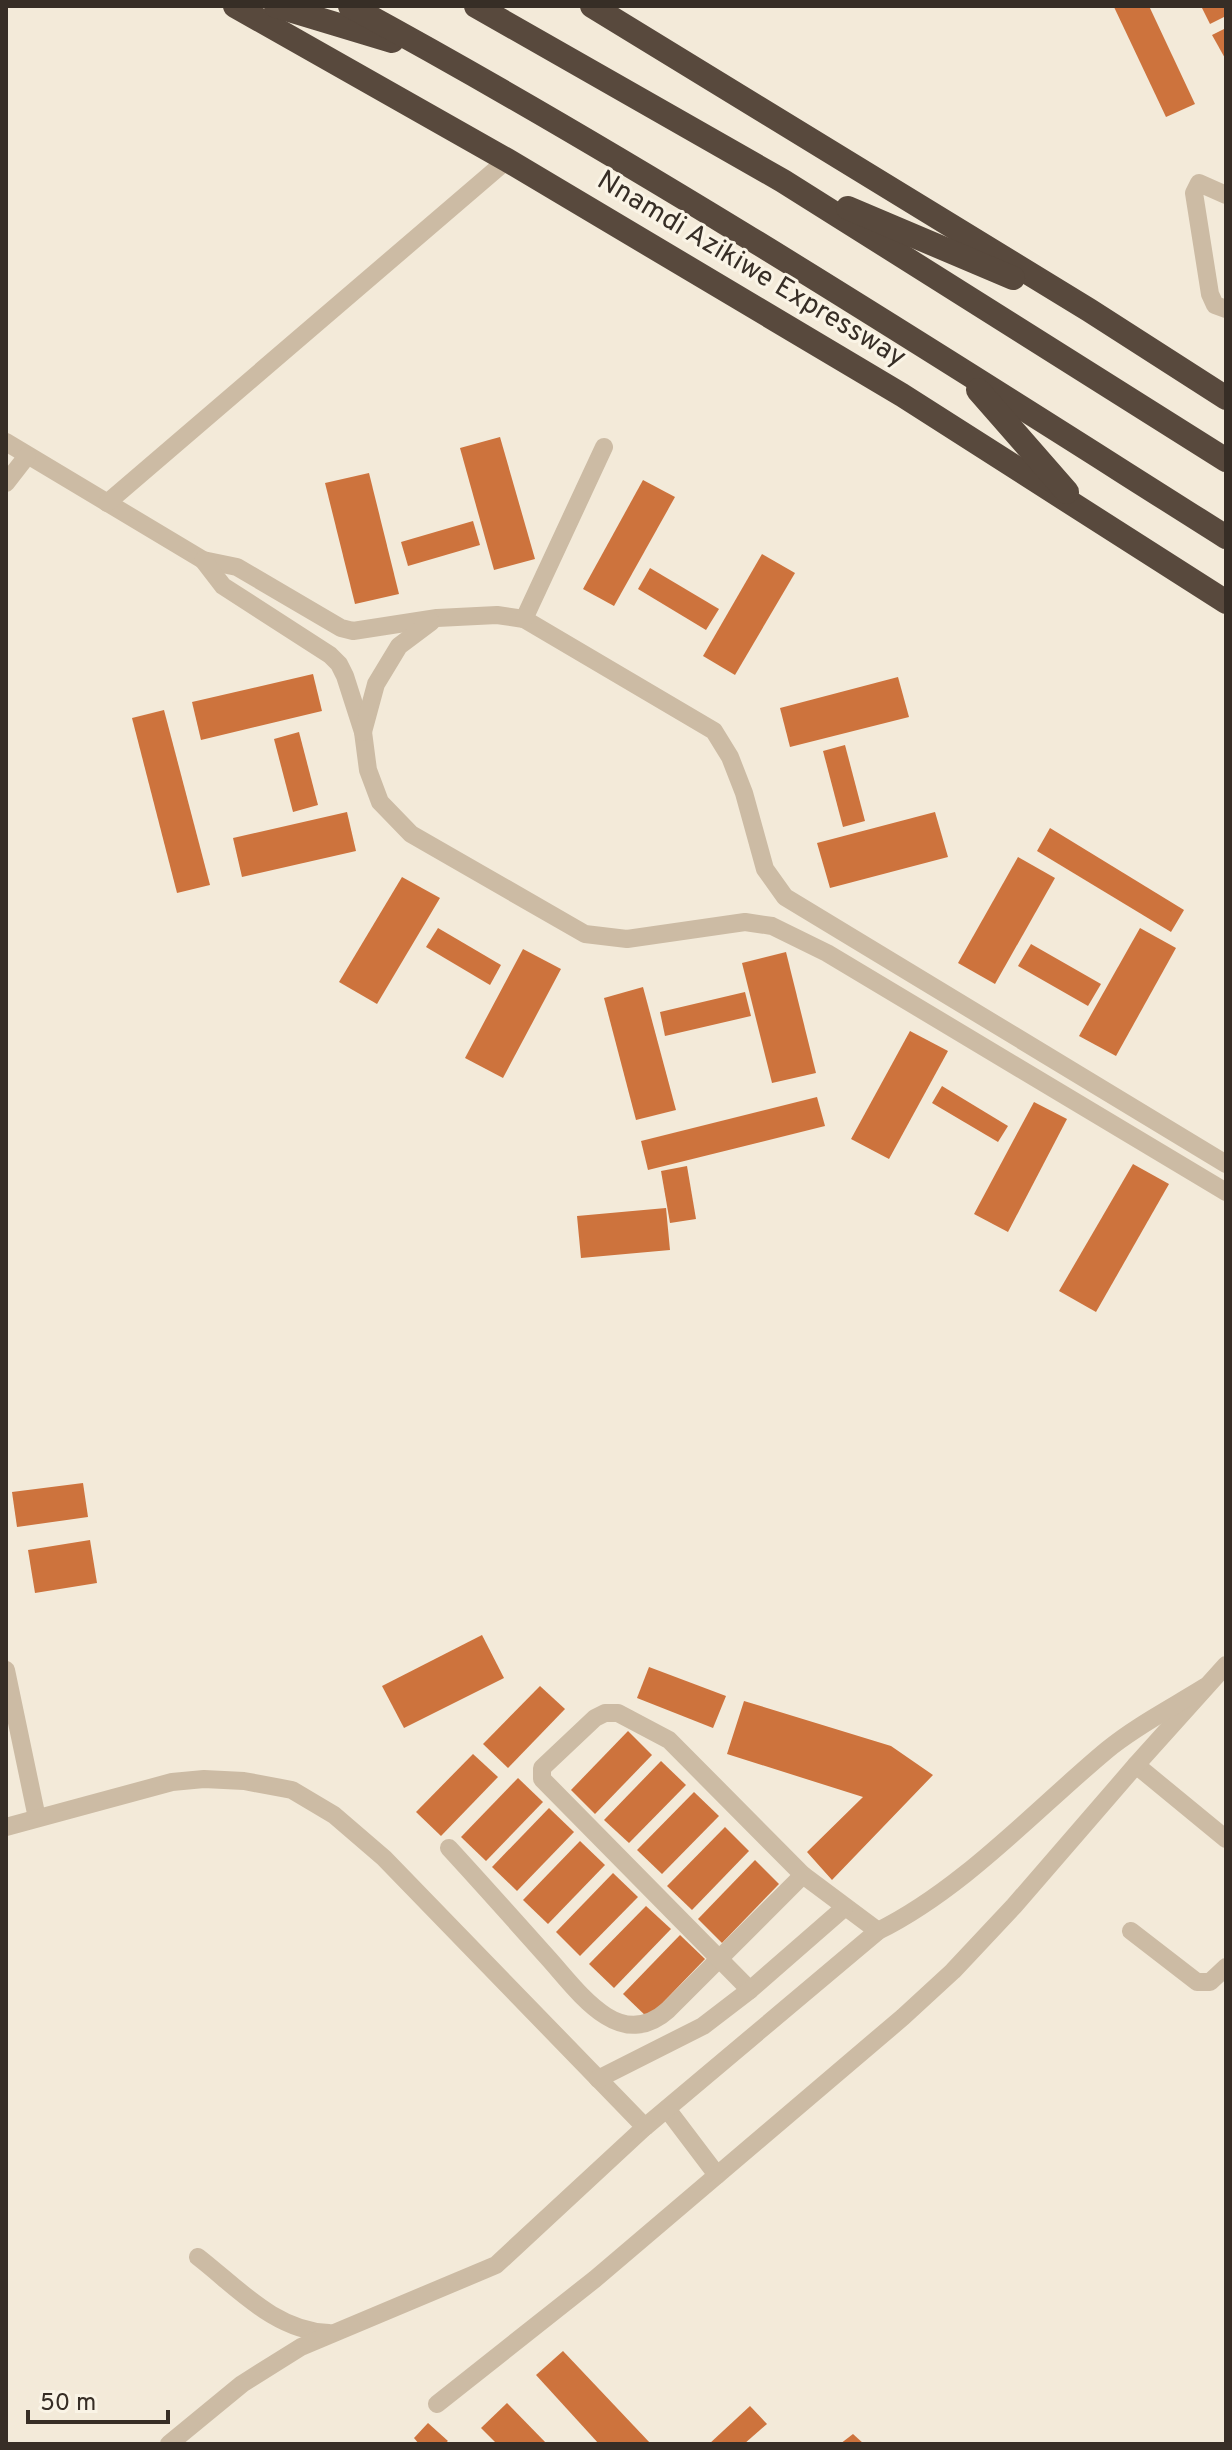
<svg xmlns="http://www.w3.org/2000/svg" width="1232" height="2450" viewBox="0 0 1232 2450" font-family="Overpass,sans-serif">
	<rect width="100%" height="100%" fill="#f3ead9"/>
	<g fill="#cd733d">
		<polygon points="1149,6 1195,104 1166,117 1114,7"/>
		<polygon points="1201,6 1226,6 1226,16 1210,24"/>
		<polygon points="1226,28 1226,60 1212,35"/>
		<polygon points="500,437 535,559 494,570 460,448"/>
		<polygon points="369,473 399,594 355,604 325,483"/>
		<polygon points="643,480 675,497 614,606 583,589"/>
		<polygon points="473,521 480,545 408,566 401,542"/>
		<polygon points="762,554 795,573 735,675 703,656"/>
		<polygon points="650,568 719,609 706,630 638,589"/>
		<polygon points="313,674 322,711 201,740 192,702"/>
		<polygon points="898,677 909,717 790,747 780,708"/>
		<polygon points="164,710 210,885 177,893 132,718"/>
		<polygon points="299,732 318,805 293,812 274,739"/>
		<polygon points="845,745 865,821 843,827 823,751"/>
		<polygon points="347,812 356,851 242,877 233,838"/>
		<polygon points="935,812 948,857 830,888 817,843"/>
		<polygon points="1050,828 1184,910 1171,932 1037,851"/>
		<polygon points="1018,857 1055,878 995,984 958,963"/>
		<polygon points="402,877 440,898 377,1004 339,982"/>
		<polygon points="438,928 501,965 490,985 426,947"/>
		<polygon points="1140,928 1176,948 1116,1056 1079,1036"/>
		<polygon points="1031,944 1101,984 1088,1006 1018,966"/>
		<polygon points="523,949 561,969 503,1078 465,1058"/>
		<polygon points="786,952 816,1073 772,1083 742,963"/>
		<polygon points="643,987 676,1110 636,1120 604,998"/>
		<polygon points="745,992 751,1016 665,1036 660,1012"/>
		<polygon points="910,1031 948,1051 889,1159 851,1139"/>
		<polygon points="942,1086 1008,1126 998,1142 932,1103"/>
		<polygon points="817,1097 825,1126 648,1170 641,1141"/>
		<polygon points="1034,1102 1067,1119 1008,1232 974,1214"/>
		<polygon points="1133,1164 1169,1184 1096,1312 1059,1291"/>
		<polygon points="687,1166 696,1219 670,1223 661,1171"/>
		<polygon points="666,1208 670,1250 581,1258 577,1216"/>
		<polygon points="83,1483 88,1517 17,1527 12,1492"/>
		<polygon points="90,1540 97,1583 35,1593 28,1550"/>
		<polygon points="482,1635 504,1678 404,1728 382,1686"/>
		<polygon points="649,1667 726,1696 713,1728 637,1698"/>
		<polygon points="540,1686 565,1709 508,1768 483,1744"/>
		<polygon points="744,1701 891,1746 933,1775 832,1880 807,1852 863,1797 727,1754"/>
		<polygon points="628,1731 652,1755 595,1814 571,1790"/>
		<polygon points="473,1754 498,1777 441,1836 416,1812"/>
		<polygon points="661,1761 686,1785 629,1843 604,1820"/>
		<polygon points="518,1778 543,1802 486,1861 461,1837"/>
		<polygon points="694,1792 719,1816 662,1874 637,1850"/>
		<polygon points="549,1808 574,1832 517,1891 492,1867"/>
		<polygon points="725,1827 749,1851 692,1910 667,1886"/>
		<polygon points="580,1841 605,1865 548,1924 523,1900"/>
		<polygon points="755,1860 779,1884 722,1943 698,1919"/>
		<polygon points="613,1873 638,1897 580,1956 556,1932"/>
		<polygon points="646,1906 671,1929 614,1988 589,1964"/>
		<polygon points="680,1935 705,1959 648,2018 623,1994"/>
		<polygon points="563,2351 651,2444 599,2444 536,2375"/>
		<polygon points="507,2403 547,2444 497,2444 481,2428"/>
		<polygon points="750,2406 767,2424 744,2444 709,2444"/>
		<polygon points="428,2423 448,2441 444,2444 419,2444 414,2438"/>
		<polygon points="853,2434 864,2444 840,2444"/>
	</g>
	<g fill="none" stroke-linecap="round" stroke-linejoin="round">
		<g stroke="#ccbba4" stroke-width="18">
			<polyline points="1226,195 1199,183 1194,193 1210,294 1215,305 1226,309"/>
			<polyline points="6,442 203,560 237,567 341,628 353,631 437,618 497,615 524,619 714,731 730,757 744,793 765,869 785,897 1226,1164"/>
			<polyline points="6,483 27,456"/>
			<polyline points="107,503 507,160"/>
			<polyline points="203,560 223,586 330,655 339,664 345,676 363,732 368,770 380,802 411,834 585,934 627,939 745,922 772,926 827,953 1226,1192"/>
			<polyline points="524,619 604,447"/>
			<polyline points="363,732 376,684 399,646 431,622"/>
			<polyline points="6,1670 37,1818"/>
			<polyline points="1136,1765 1226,1839"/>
			<polyline points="6,1827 172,1782 204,1779 244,1781 292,1790 334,1815 384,1858 645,2127"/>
			<path d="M449 1848C483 1885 516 1922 549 1959 566 1978 584 2002 606 2016 628 2030 649 2027 668 2010L803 1875"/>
			<polyline points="1131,1931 1197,1982 1210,1982 1226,1967"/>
			<polyline points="750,1990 542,1779 542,1768 595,1718 605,1713 618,1713 669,1740 803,1875 878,1931"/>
			<polyline points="598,2079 703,2026 750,1990 844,1908"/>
			<polyline points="667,2109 717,2175"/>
			<path d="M198 2257C238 2288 275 2331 329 2333"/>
			<polyline points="437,2404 595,2279 903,2017 953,1971 1014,1906 1136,1765 1226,1665"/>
			<path d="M169 2444 242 2384 301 2347 496 2265 645 2127 878 1931C963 1889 1035 1810 1107 1750 1136 1726 1173 1707 1205 1687"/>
		</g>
		<g stroke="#58493d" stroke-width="24">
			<polyline points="235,6 507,160 902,395 1226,602"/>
			<polyline points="276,6 392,41"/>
			<path d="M350 6C650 169 938 355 1226 537"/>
			<polyline points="476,6 783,181 1226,460"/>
			<polyline points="592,6 1089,310 1226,398"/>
			<polyline points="848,208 1013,278"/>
			<polyline points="978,390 1067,492"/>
		</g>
	</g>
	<g text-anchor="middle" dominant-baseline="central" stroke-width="6" stroke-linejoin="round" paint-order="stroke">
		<g font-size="28" fill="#372e26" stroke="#faf4e6">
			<text transform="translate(751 270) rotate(31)">Nnamdi Azikiwe Expressway</text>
		</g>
	</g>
	<rect width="1232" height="2450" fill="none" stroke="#372e26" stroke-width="16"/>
	<path d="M28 2410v12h140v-12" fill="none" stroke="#372e26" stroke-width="4"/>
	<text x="40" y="2410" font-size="24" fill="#372e26" stroke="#faf4e6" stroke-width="6" paint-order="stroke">50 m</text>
</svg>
